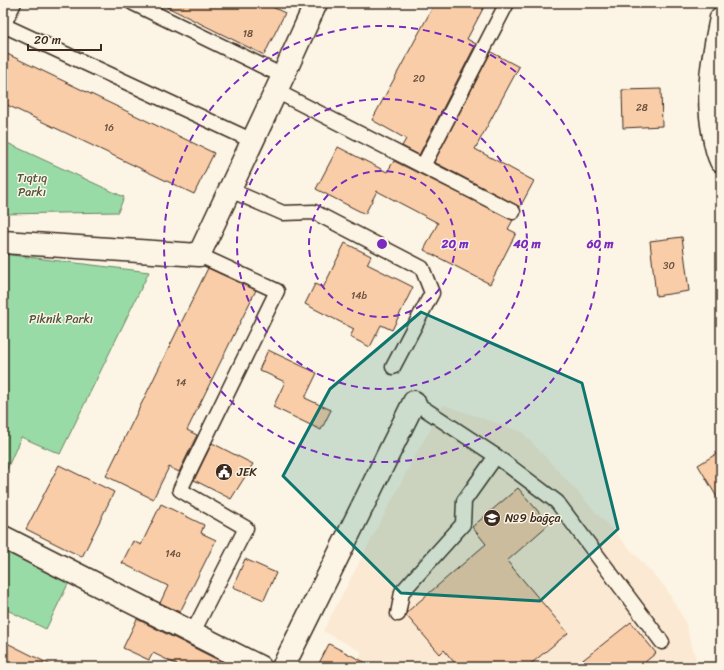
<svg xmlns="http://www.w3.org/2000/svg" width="724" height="670" viewBox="0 0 724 670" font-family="Sriracha,sans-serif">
	<rect width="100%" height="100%" fill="#fcf5e5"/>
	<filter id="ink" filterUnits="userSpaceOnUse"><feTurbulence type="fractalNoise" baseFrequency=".025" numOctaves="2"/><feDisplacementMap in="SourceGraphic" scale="8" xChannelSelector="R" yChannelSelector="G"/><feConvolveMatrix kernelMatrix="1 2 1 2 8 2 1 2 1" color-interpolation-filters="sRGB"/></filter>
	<g filter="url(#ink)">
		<polygon fill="#fbe9d3" points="443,405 522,432 665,587 685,621 698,667 354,667 362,652 323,631 419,449 439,415"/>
		<g fill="#99dba6" stroke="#6a8262">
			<polygon points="3,141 124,197 118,212 3,214"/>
			<polygon points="3,254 149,272 60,454 21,437 3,478"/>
			<polygon points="3,548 69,582 46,629 3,608"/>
		</g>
		<g fill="#facda9" stroke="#3b2a1e">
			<polygon points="159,3 264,3 285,13 264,55"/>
			<polygon points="435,3 486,3 467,39 476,44 419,155 402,146 406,139 372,120"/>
			<polygon points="3,52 214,153 194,194 3,103"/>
			<polygon points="491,52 519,67 475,149 534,181 520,207 434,162"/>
			<polygon points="661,89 662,126 623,128 622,90"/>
			<polygon points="338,147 387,172 394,161 513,220 508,229 516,233 490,284 424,250 438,223 377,191 365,214 316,189"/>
			<polygon points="682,237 689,291 656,296 650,241"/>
			<polygon points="345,243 371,256 367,264 413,287 392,330 381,325 370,347 350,337 354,329 305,304 315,284 323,288"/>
			<polygon points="208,268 256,290 187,430 197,435 179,472 169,467 153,499 106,476"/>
			<polygon points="268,350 317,373 305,398 331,410 321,430 273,407 285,382 259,370"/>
			<polygon points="212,443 253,464 231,499 194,480"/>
			<polygon points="721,451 721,504 698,465"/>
			<polygon points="59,465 114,492 82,557 26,529"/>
			<polygon points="518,488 549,524 507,561 568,633 527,667 458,667 444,650 440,654 406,615 407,612 486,544 472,527"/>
			<polygon points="161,504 204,525 201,533 216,540 180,612 160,603 168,586 122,563 133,541 141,545"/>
			<polygon points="245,559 276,573 264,600 233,587"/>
			<polygon points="137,619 232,667 182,667 153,653 149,660 123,648"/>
			<polygon points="631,622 656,653 639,667 574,667"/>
			<polygon points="3,641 55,667 3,667"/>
			<polygon points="329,644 374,667 317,667"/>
		</g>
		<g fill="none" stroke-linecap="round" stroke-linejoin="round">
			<defs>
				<g id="lane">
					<polyline points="133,3 283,76"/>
					<polyline points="3,25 253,141"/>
					<polyline points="3,26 14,3"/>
					<polyline points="276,91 513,212"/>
					<polyline points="423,166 507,3"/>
					<polyline points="230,190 283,213 314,212 422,268 432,293 393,367"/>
					<polyline points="414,402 496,456 557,502 662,642"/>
					<polyline points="398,614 402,592 463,524 464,501 496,456"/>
					<polyline points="193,632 246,528 180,490 277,291 199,255"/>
				</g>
				<g id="street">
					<path d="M721 18C713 56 706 92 713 131 715 142 716 151 721 161"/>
					<polyline points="3,242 199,255 283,76 316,3"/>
					<polyline points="3,537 260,667"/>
					<polyline points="283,667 414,402"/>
				</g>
			</defs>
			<use href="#lane" stroke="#3b2a1e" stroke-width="17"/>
			<use href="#street" stroke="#3b2a1e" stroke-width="25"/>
			<use href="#lane" stroke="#fcf5e5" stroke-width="14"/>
			<use href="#street" stroke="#fcf5e5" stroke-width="22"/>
		</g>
	</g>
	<path fill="#0f766e" fill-opacity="0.2" stroke="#0f766e" stroke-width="3" stroke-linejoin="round" d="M421 312 582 383 618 529 540 601 401 593 283 476 330 389Z"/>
	<g fill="none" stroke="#7b2cbf" stroke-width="2" stroke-dasharray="7 5">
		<circle cx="382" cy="244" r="73"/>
		<circle cx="382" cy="244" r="145"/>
		<circle cx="382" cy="244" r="218"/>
	</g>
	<defs>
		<symbol id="civic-disc" viewBox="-11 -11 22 22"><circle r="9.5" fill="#3b2a1e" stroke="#fcf5e5"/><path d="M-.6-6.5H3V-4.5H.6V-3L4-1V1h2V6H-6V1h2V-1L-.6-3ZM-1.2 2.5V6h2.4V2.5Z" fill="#fff"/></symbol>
		<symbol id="school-disc" viewBox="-11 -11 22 22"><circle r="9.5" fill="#3b2a1e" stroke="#fcf5e5"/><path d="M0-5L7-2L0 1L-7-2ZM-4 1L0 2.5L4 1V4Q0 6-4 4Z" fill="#fff"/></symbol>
	</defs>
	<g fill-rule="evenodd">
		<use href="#civic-disc" x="214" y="462" width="20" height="20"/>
		<use href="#school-disc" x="482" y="508" width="20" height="20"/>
	</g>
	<g text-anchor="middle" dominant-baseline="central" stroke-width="3" stroke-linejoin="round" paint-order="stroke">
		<g font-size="10" fill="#6b5341">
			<text x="248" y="34">18</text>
			<text x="419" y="79">20</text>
			<text x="642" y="108">28</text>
			<text x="109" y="128">16</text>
			<text x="669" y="266">30</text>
			<text x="359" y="296">14b</text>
			<text x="181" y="383">14</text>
			<text x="173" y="554">14a</text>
		</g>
		<g font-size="12" fill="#525640" stroke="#fcf5e5">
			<text x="32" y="178">Tıqtıq<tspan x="32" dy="14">Parkı</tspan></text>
			<text x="61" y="319">Piknik Parkı</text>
		</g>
		<g font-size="12" fill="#3b2a1e" stroke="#fcf5e5" text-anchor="start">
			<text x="237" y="472">JEK</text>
			<text x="505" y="518">№9 bağça</text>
		</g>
	</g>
	<circle cx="382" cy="244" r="6" fill="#7b2cbf" stroke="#fcf5e5" stroke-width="2"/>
	<g font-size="12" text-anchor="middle" font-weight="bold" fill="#7b2cbf" stroke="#fcf5e5" stroke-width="3" stroke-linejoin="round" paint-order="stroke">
		<text x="455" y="248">20 m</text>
		<text x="527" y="248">40 m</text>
		<text x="600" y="248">60 m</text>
	</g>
	<rect width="724" height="670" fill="none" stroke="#fcf5e5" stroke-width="16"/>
	<rect x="8" y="8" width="708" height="654" fill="none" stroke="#3b2a1e" stroke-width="1.5" filter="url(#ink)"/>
	<path d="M28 44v6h73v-6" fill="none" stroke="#3b2a1e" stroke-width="2"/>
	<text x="34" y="44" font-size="12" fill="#3b2a1e" stroke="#fcf5e5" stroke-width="3" paint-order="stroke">20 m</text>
</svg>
